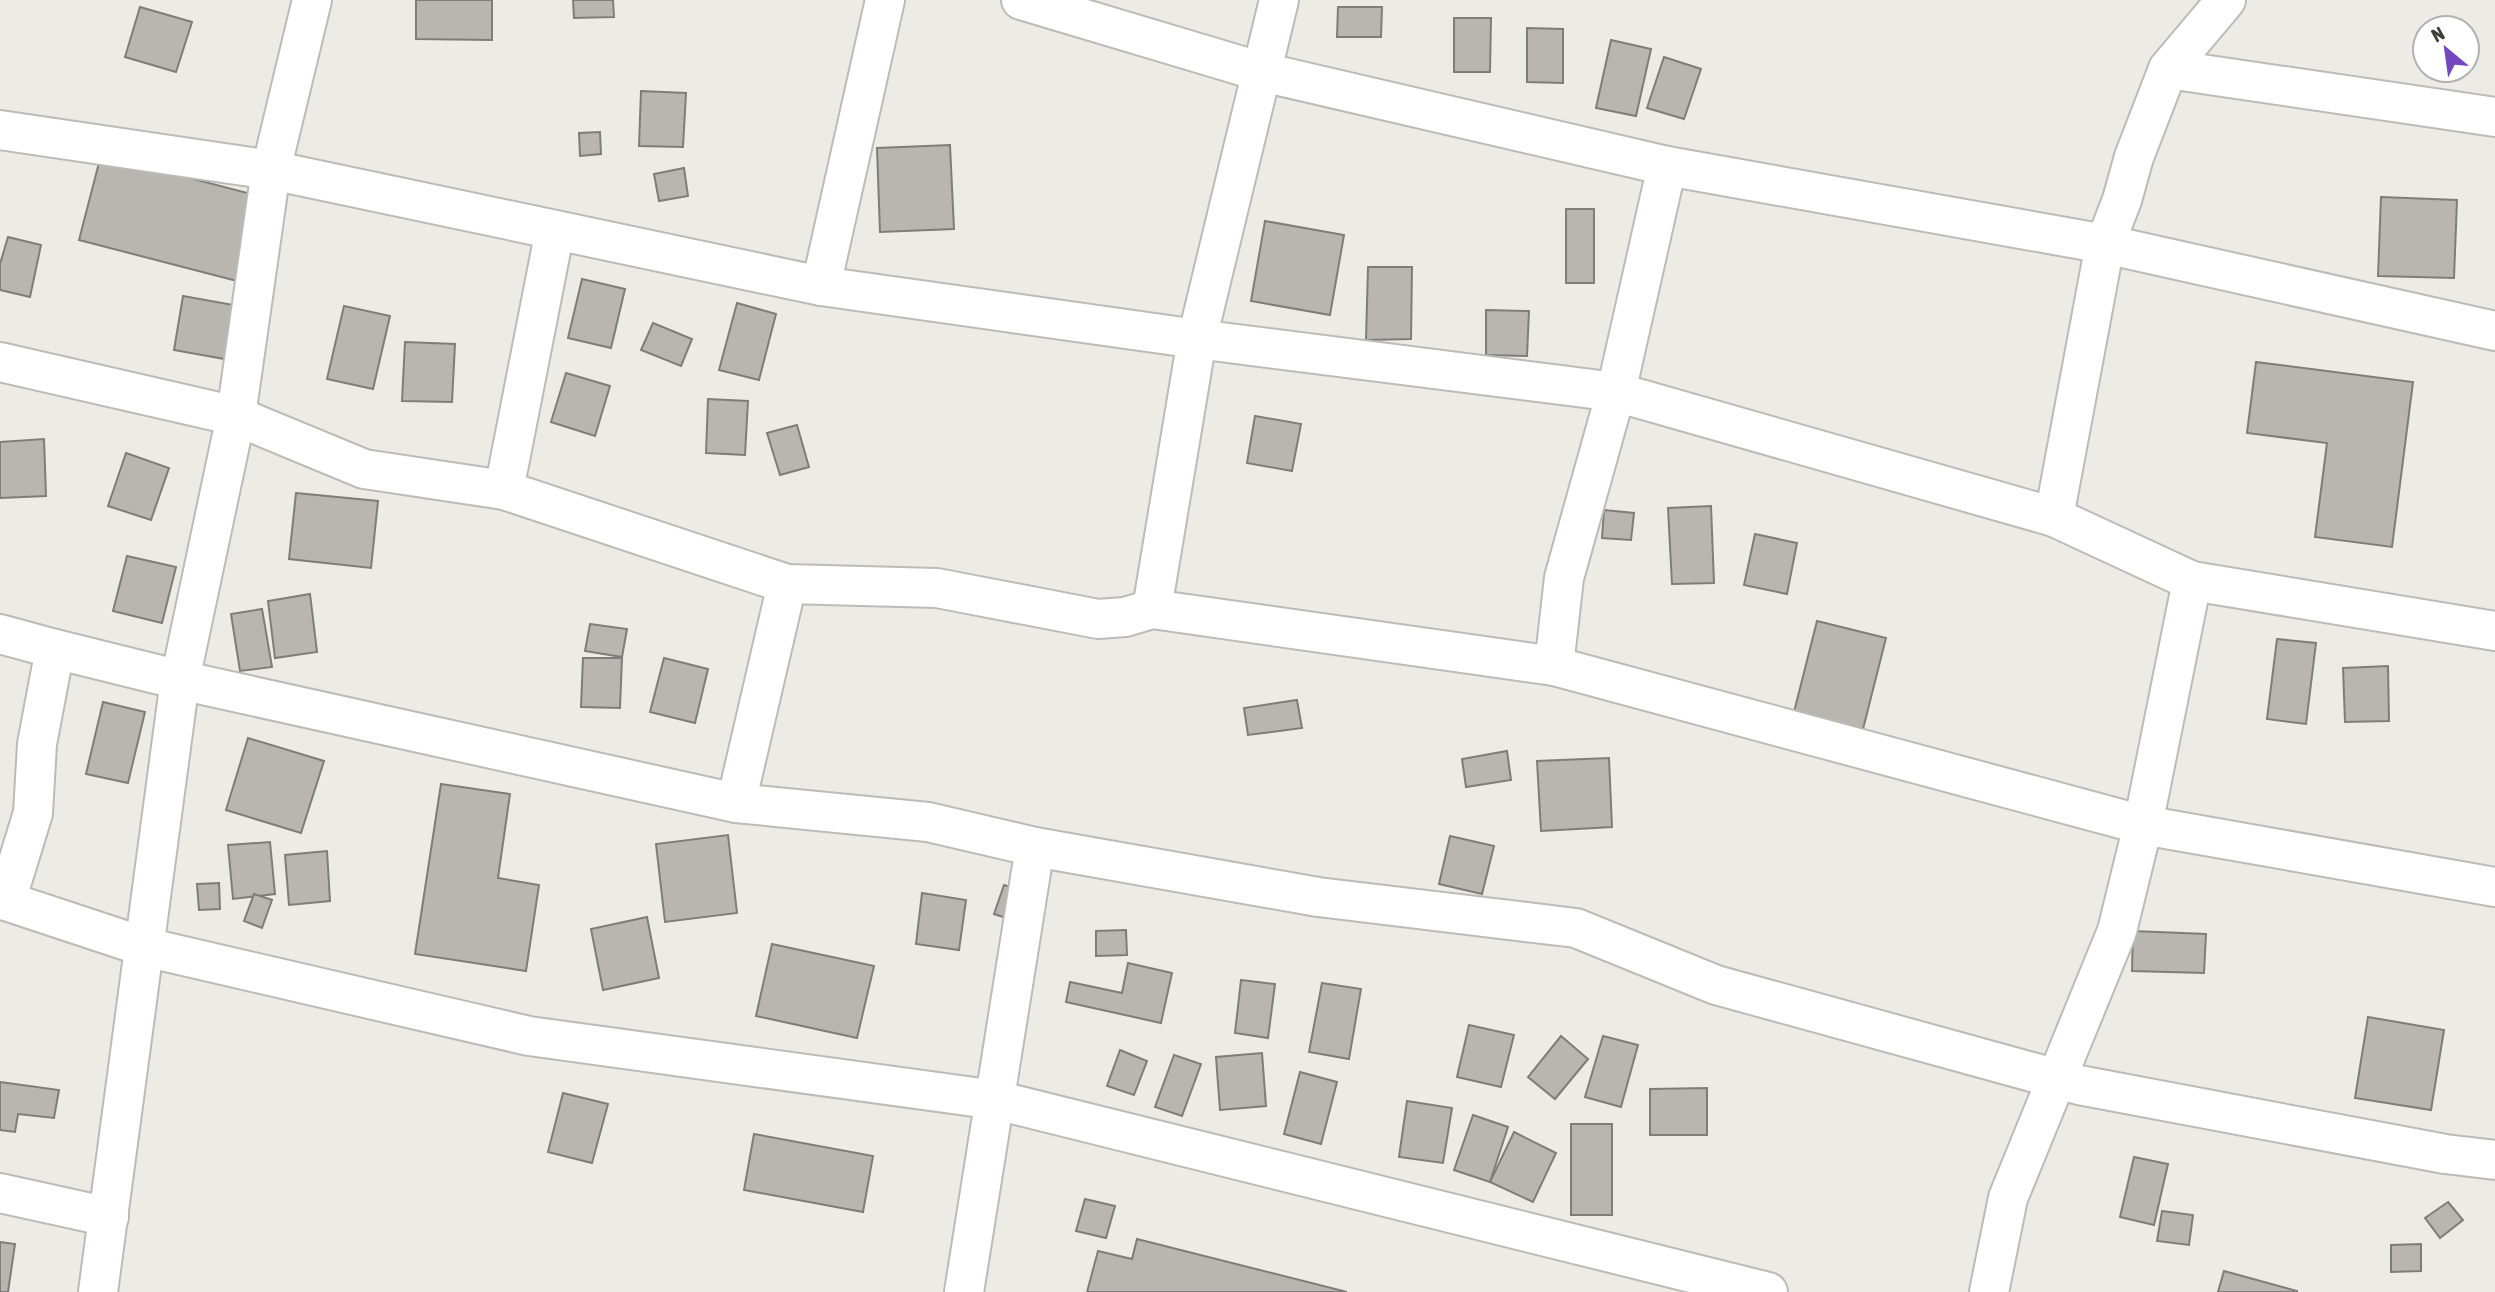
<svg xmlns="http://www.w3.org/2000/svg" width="2495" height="1292" viewBox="0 0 2495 1292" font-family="'Asap Condensed',sans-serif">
	<rect width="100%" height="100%" fill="#edebe6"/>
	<g fill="#b9b6b2" stroke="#7f7d79" stroke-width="2">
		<polygon points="416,0 492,0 492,40 416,39"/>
		<polygon points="573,0 613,0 614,17 574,18"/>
		<polygon points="140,7 192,22 176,72 125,57"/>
		<polygon points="1338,7 1382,7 1381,37 1337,37"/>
		<polygon points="1454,18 1491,18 1490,72 1454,72"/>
		<polygon points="1527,28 1563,29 1563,83 1527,82"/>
		<polygon points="1611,40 1651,49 1636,116 1596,108"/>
		<polygon points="1664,57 1701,69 1684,119 1647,108"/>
		<polygon points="641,91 686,93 683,147 639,146"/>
		<polygon points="600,132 601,154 580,156 579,133"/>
		<polygon points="950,145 954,229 880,232 877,148"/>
		<polygon points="101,155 259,196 237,281 79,240"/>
		<polygon points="684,168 688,196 659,201 654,174"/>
		<polygon points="2381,197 2457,200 2454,278 2378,276"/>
		<rect x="1566" y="209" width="28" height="74"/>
		<polygon points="1265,221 1344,235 1330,315 1251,301"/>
		<polygon points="8,237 41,245 30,297 0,290 0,264"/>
		<polygon points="1368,267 1412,267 1411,339 1366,340"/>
		<polygon points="582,279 625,289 611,348 568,338"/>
		<polygon points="183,296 239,306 230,360 174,350"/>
		<polygon points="737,303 776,314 759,380 719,370"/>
		<polygon points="344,306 390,316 373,389 327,379"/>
		<polygon points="1486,310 1529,311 1527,356 1486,355"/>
		<polygon points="653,323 692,339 681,366 641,350"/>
		<polygon points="405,342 455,344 452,402 402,401"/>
		<polygon points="2256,362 2413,382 2392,547 2315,537 2327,443 2247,433"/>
		<polygon points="566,373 610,386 595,436 551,422"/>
		<polygon points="708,399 748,401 745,455 706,453"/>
		<polygon points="1255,416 1301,424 1292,471 1247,463"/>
		<polygon points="797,425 809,467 780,475 767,433"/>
		<polygon points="44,439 46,496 0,498 0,442"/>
		<polygon points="126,453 169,468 151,520 108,506"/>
		<polygon points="296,493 378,501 371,568 289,559"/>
		<polygon points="1711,506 1714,583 1672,584 1668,508"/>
		<polygon points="1604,510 1634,513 1631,540 1602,538"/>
		<polygon points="1755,534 1797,543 1787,594 1744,585"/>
		<polygon points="127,556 176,567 162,623 113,611"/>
		<polygon points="310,594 317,652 275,658 268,601"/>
		<polygon points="262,609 272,667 240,671 231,614"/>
		<polygon points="1817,621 1886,638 1863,729 1794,712"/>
		<polygon points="590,624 627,629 622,657 585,651"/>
		<polygon points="2277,639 2316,643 2306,724 2267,719"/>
		<polygon points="583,658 622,658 620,708 581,707"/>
		<polygon points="664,658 708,669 695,723 650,712"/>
		<polygon points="2388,666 2389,721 2345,722 2343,668"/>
		<polygon points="1297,700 1302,728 1248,735 1244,708"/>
		<polygon points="103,702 145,712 128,783 86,774"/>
		<polygon points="248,738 324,761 301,833 226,810"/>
		<polygon points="1507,751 1511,780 1466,787 1462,759"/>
		<polygon points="1609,758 1612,827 1541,831 1537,761"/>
		<polygon points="441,784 510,794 498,878 539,885 526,971 415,954"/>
		<polygon points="728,835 737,913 665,922 656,844"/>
		<polygon points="1450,836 1494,846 1482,894 1439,884"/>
		<polygon points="270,842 275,894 233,899 228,845"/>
		<polygon points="327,851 330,901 289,905 285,855"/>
		<polygon points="219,883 220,909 199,910 197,884"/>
		<polygon points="1004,885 1035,895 1025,924 994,914"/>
		<polygon points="922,893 966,900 959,950 916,944"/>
		<polygon points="254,894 272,900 262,928 244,921"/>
		<polygon points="647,917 659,978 603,990 591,929"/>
		<polygon points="1126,930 1127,955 1096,956 1096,931"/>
		<polygon points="2133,931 2206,934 2204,973 2132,971"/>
		<polygon points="772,944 874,966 857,1038 756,1016"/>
		<polygon points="1128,963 1172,973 1161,1023 1066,1002 1070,982 1122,993"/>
		<polygon points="1241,980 1275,984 1268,1038 1235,1033"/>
		<polygon points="1322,983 1361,989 1349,1059 1309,1052"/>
		<polygon points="2368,1017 2444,1030 2431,1110 2355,1098"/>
		<polygon points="1469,1025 1514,1035 1501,1087 1457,1077"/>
		<polygon points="1561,1036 1588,1059 1555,1099 1528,1077"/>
		<polygon points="1603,1036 1638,1045 1621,1107 1585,1097"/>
		<polygon points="1120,1050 1147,1061 1134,1095 1107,1086"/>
		<polygon points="1262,1053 1266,1106 1220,1110 1216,1057"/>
		<polygon points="1174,1055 1201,1064 1182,1116 1155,1107"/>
		<polygon points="1300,1072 1337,1082 1321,1144 1284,1134"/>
		<polygon points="0,1082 59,1090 54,1118 18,1114 15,1132 0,1130"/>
		<polygon points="1707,1088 1707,1135 1650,1135 1650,1089"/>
		<polygon points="563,1093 608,1104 592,1163 548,1152"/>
		<polygon points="1407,1101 1452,1108 1443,1163 1399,1157"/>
		<polygon points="1473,1115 1508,1127 1490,1182 1454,1170"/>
		<rect x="1571" y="1124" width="41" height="91"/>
		<polygon points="1514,1132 1556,1153 1533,1202 1490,1182"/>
		<polygon points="754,1134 873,1156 863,1212 744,1190"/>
		<polygon points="2134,1157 2168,1164 2154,1225 2120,1217"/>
		<polygon points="1085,1199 1115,1206 1106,1238 1076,1231"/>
		<polygon points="2448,1202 2463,1220 2440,1238 2425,1218"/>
		<polygon points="2162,1211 2193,1215 2189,1245 2157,1241"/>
		<polygon points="1137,1239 1347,1292 1087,1292 1098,1251 1132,1259"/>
		<polygon points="0,1242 15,1244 8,1292 0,1292"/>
		<polygon points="2421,1244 2421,1271 2391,1272 2391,1245"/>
		<polygon points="2224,1271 2297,1291 2297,1292 2218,1292"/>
	</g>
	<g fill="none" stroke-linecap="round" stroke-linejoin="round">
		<defs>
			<g id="minor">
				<polyline points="1021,0 1262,72 1667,166 2105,244 2495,331"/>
				<polyline points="2168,69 2495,117"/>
				<polyline points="0,130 271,170 821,286 1197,339 1616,392 1667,166"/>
				<polyline points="821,286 885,0"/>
				<polyline points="0,362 236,416 364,469 504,490 787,584 937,588 1098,619 1125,617 1152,609 1554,666 1564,578 1616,392 2054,517 2105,244 2122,200 2134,157 2168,69 2226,0"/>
				<polyline points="504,490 555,230"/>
				<polyline points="2192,581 2495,631"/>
				<polyline points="1152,609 1197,339 1279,0"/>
				<polyline points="0,634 55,649"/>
				<polyline points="1554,666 2143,825 2495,887"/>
				<polyline points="736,803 787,584"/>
				<polyline points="0,899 6,901 33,813 37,744 55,649 180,680 736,803 928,822 1035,847 1318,897 1576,928 1716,985 2079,1085 2445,1154 2495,1160"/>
				<polyline points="6,901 145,947 529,1036 996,1100 1768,1292"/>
				<polyline points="0,1193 109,1217"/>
				<polyline points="98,1292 180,680 236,416 271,170 312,0"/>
				<polyline points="964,1292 1035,847"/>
				<polyline points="1989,1292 2008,1198 2117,931 2143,825 2192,581 2054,517"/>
			</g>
		</defs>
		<use href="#minor" stroke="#bdbbb6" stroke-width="42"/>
		<use href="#minor" stroke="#fff" stroke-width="38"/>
	</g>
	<g transform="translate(2446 49) rotate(331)"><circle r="33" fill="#ffffff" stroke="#b1b1b0" stroke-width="2"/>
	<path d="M0-5L12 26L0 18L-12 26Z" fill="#7247bf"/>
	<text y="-10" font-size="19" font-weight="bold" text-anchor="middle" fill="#3d3c3a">N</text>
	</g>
</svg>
